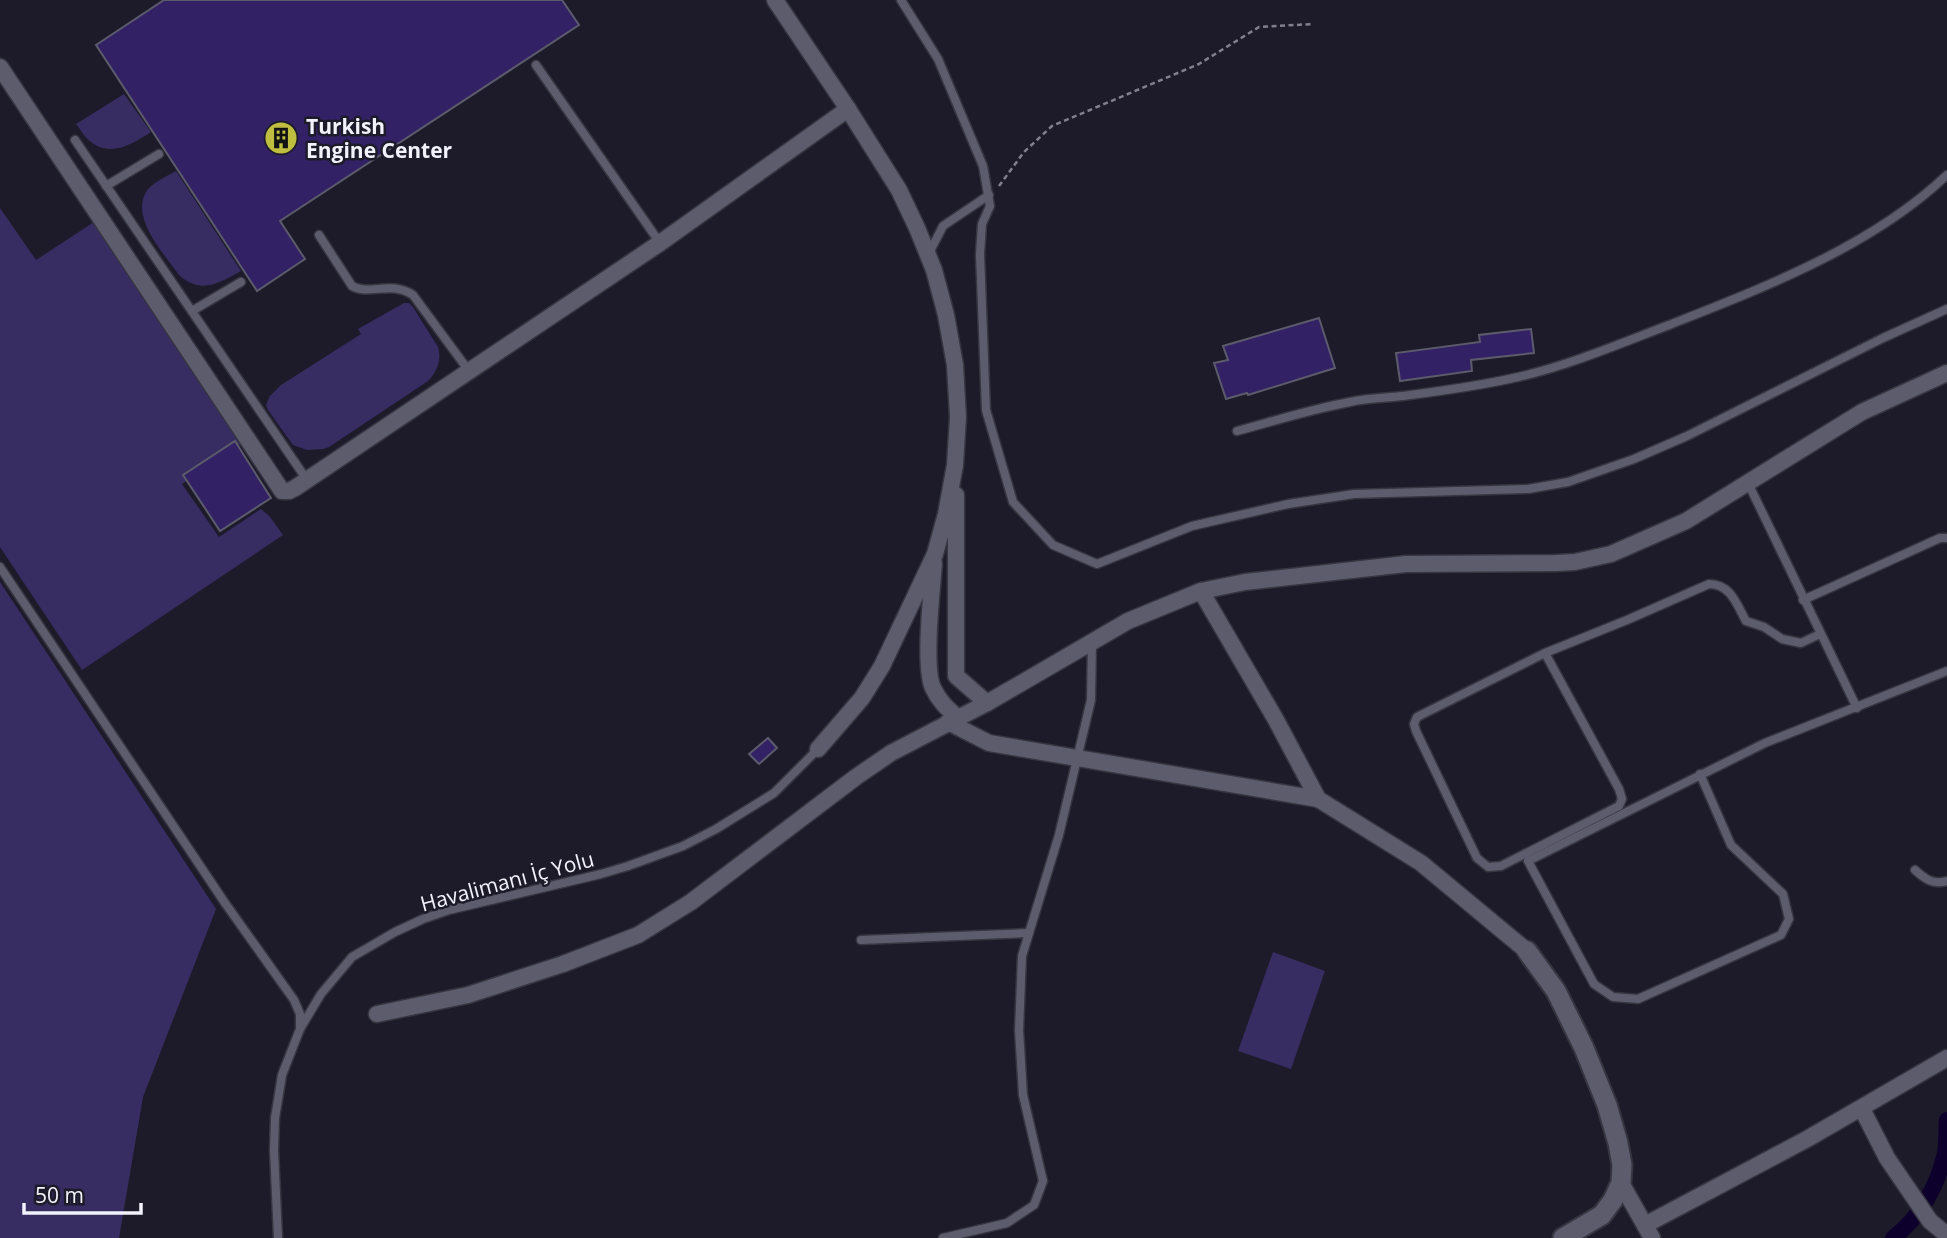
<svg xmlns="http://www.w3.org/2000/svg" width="1947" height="1238" viewBox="0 0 1947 1238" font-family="'Open Sans',sans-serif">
	<rect width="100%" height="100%" fill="#1d1b29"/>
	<g fill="#372d63">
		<path d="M124 94 151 132C134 143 111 158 91 142 85 138 81 130 76 124Z"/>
		<path d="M176 171 241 271C219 283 201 295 179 275 165 255 132 220 145 194 150 183 166 177 176 171Z"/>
		<polygon points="0,208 36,260 94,222 245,441 182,484 219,537 261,509 270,517 283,535 82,670 0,547"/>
		<path d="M404 303H409L413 307 438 347C442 359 437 372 428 381L329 447 323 449 307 450 293 445 268 410 266 405 270 396 281 385 361 334 358 329Z"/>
		<polygon points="0,582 216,909 143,1097 119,1238 0,1238"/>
		<polygon points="1273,952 1325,971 1291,1069 1238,1051"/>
	</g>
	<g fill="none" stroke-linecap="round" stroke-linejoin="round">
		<path stroke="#0e002d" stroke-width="16" d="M1893 1238C1920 1217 1937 1187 1945 1153 1947 1143 1946 1130 1947 1120"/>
	</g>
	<g fill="#322265" stroke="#5c5b6b" stroke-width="2">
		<polygon points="164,0 562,0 579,25 280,221 305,259 257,291 96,45"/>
		<polygon points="1319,318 1335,368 1248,395 1247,393 1226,399 1214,363 1228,360 1223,346"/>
		<polygon points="1531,329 1534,353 1471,360 1472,371 1400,381 1396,353 1480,342 1479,335"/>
		<polygon points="235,441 271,498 220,531 183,475"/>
		<polygon points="768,738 777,748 759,764 749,754"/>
	</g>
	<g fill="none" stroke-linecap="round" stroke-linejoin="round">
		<defs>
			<g id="service">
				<polyline points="901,0 938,59 983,166 990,206 982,224 980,254 986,410 1013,502 1053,545 1097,564 1192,526 1288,504 1354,494 1528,489 1568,482 1634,459 1687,436 1883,338 1947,309"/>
				<polyline points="536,65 660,243"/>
				<polyline points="75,140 307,480"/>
				<polyline points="106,186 159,154"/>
				<path d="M319 235 352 286C369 296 391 280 413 295L469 371"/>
				<polyline points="928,255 943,226 989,195"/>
				<polyline points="192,311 241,282"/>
				<path d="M1237 431C1274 421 1312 409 1350 402 1367 398 1385 398 1403 396 1441 391 1480 386 1518 377 1570 365 1619 344 1669 325 1765 287 1871 247 1947 175"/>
				<polyline points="1748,483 1857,708"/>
				<polyline points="0,567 225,903 294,1000 300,1014 300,1026"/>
				<polyline points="1803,600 1940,538 1947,538"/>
				<path d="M1545 653 1619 789 1622 799 1619 806 1501 866 1488 867 1477 858 1416 731 1414 724 1417 717 1545 653 1627 620 1709 584C1731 584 1737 605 1746 621L1764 627 1782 639 1801 643 1820 634"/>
				<polyline points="1700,774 1731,845 1783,894 1789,919 1781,935 1638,999 1613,997 1594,984 1528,861 1765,743 1947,671"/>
				<path d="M1915 870C1925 879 1933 885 1947 881"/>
				<polyline points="861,940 1029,933"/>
				<polyline points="278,1238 274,1150 275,1118 282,1075 300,1029 321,994 352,957 395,932 423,919 449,910 601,874 628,866 683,846 716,829 774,793 818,749"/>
				<polyline points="943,1238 1007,1223 1034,1205 1043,1181 1023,1095 1019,1030 1022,956 1059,835 1091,700 1092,642"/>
			</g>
			<g id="minor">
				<polyline points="775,0 848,109 899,190 917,228 934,270 946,315 955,365 958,417 955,465 946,514 935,554 882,666 862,698 818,749"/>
				<polyline points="0,67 282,491 289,491 295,488 660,243 848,109"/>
				<polyline points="956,495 956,676 987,703"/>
				<path d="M934 563C932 590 923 667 933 688 939 701 947 708 957 717"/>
				<polyline points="1201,591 1245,582 1406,564 1556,563 1575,562 1611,554 1686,521 1862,412 1947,373"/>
				<polyline points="948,722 989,743 1318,799"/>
				<polyline points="377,1014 468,995 563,964 638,935 691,902 856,777 891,753 987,703 1128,621 1201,591 1276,720 1318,799 1421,863 1527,951"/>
				<polyline points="1862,1109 1887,1158 1930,1221 1947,1235"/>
				<polyline points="1621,1183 1652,1238"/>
				<polyline points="1645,1225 1807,1139 1947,1058"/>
			</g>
			<polyline id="tertiary" points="1527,951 1556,991 1584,1048 1607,1105 1618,1143 1622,1165 1621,1183 1613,1200 1602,1215 1563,1238"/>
		</defs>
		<use href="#service" stroke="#363540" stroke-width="11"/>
		<use href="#minor" stroke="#363540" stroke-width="19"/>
		<use href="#tertiary" stroke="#363540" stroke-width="23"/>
		<polyline stroke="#81808c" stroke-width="2.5" stroke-dasharray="5 3.5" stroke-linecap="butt" points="999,186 1024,152 1052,126 1199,64 1259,27 1313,24"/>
		<use href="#service" stroke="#5d5c6d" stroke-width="8"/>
		<use href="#minor" stroke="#5d5c6d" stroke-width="16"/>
		<use href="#tertiary" stroke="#5d5c6d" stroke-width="19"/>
	</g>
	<defs>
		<symbol id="building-disc" viewBox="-11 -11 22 22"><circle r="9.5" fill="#bfbe41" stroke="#1d1b29"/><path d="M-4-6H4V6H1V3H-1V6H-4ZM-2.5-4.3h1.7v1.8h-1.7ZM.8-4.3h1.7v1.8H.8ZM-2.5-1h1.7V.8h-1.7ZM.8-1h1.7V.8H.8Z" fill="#111"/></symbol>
	</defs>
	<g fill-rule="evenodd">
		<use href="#building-disc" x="262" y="119" width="38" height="38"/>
	</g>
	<g text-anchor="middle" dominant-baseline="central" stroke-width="5" stroke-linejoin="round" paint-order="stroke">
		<g font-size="21" font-weight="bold" fill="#f2f2fc" stroke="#1d1b29" text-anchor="start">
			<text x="306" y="126">Turkish<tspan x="306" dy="24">Engine Center</tspan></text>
		</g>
		<g font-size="21" fill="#f2f2fc" stroke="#1d1b29">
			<text transform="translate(507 881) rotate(-15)">Havalimanı İç Yolu</text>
		</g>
	</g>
	<path d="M24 1203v10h117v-10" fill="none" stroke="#f2f2fc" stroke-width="3.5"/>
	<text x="35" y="1203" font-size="21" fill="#f2f2fc" stroke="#1d1b29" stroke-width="5" paint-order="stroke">50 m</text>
</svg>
